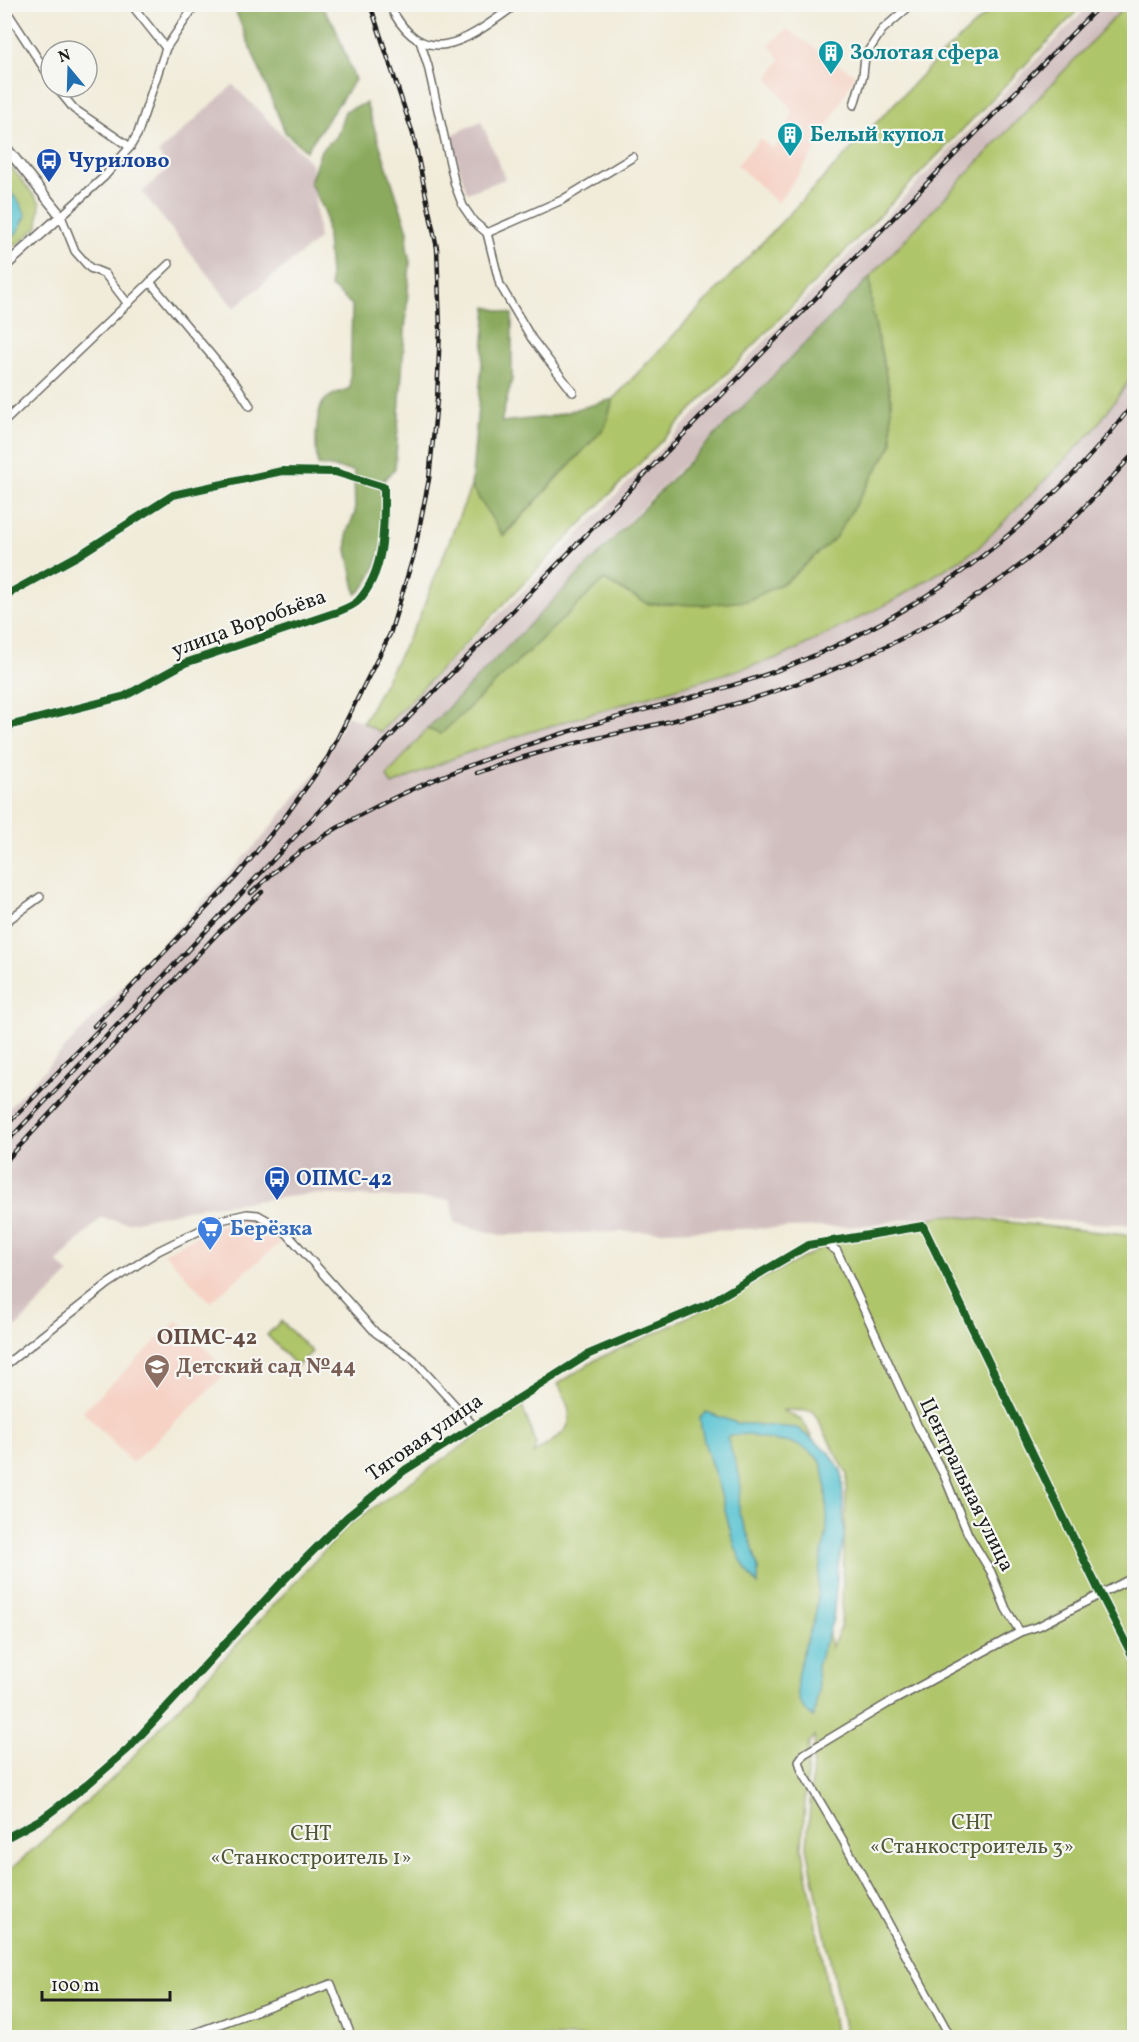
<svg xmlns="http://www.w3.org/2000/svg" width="1139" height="2042" viewBox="0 0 1139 2042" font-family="Vollkorn,serif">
	<rect width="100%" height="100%" fill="#f6f6f2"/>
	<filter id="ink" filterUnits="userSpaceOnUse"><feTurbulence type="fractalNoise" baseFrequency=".0167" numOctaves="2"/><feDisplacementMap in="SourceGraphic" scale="12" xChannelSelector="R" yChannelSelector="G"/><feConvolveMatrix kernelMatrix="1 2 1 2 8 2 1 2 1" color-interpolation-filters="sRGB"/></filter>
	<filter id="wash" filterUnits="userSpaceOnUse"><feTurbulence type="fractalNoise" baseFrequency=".008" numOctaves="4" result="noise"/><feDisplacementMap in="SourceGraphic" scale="24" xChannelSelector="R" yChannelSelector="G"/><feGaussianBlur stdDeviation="1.35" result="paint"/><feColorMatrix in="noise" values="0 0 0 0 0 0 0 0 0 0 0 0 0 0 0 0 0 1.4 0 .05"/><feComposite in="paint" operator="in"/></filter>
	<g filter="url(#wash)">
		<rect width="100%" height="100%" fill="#f1ecda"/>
		<g fill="#f6d2c5">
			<polygon points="787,29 855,75 813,154 778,203 737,165 760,139 773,149 786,134 792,111 768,78 781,59 769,45"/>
			<polygon points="238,1218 257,1219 287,1237 210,1302 164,1253 206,1231"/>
			<polygon points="178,1320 228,1372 132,1463 83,1411"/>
		</g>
		<g fill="#d1bfbf">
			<polygon points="1089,5 1126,5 871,276 644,505 411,747 387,776 393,785 461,755 530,732 781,657 893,601 976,550 1094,430 1134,374 1134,1225 1023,1219 915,1218 860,1226 500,1235 454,1223 451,1200 312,1194 196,1208 128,1223 101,1218 57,1262 69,1274 5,1338 5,1112 263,837 319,768 347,715 380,731 537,577"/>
			<polygon points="233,85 311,163 319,239 234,308 142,192 169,168 158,153"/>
			<polygon points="481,121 505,179 467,193 450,136"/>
		</g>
		<g fill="#afc569" stroke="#667042" stroke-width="1.5" fill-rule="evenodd">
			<polygon points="996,5 1083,5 380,732 363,723 419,618 471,486 504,536 605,427 613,399 936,60"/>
			<polygon points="1126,5 1134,5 1134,374 1094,430 976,550 893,601 781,657 530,732 461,755 392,785 387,776 427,729 441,734 604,580 648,604 891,398 872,310 870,277"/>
			<polygon points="4,158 40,203 38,226 22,241 5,251"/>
			<path d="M944 1215 1134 1236V2037H846L807 1847 815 1736 809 1743 802 1846 836 2037H5L4 1875 112 1779 348 1525 522 1405 536 1445 533 1454C570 1430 580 1426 558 1384L597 1359 660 1331 820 1249 824 1242ZM782 1410 813 1411 847 1474 841 1628 831 1648 825 1608 830 1496 828 1469 803 1421Z"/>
			<polygon points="281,1321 312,1352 297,1366 267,1335"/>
		</g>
		<g fill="#8baa5d" stroke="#54633c" stroke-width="1.5">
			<polygon points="233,5 320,5 334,24 355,80 306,151 285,132"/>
			<path d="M366 103 408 231 407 248 410 262 395 469 379 485C381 494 386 504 386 512 388 534 374 584 356 594L347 550V532L355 513 354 471 318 465C315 451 315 417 322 404 327 395 341 392 350 388L352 305 331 287 325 212 310 183 321 150 337 136 345 111Z"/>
			<polygon points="870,277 872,310 891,398 892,445 835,538 787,581 747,601 703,605 648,604 604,580 441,734 427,729"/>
			<polygon points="487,307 512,314 512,380 501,422 549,417 613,399 605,427 503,536 471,486"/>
		</g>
		<g fill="#57c3d1" stroke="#3a7076" stroke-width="1.5">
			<polygon points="4,185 20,203 26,216 16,234 5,243"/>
			<path d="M706 1412 737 1423 797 1428 830 1453 842 1473 844 1540 838 1566 833 1619 817 1666 818 1690 814 1717C779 1698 807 1644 815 1616 819 1599 817 1583 820 1566 821 1553 826 1542 827 1529 827 1517 827 1470 820 1461 809 1447 793 1442 776 1441 759 1439 744 1430 727 1437L740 1478 739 1513 752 1545 758 1568V1585C731 1554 731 1528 720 1491 713 1466 702 1444 700 1418Z"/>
		</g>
	</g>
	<g filter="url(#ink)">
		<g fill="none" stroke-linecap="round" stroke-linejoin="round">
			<defs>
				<g id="minor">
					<polyline points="131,4 166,48"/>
					<path d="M389 4C424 77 471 37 517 4"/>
					<polyline points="4,7 51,79"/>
					<polyline points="420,41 428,66 455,185 463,206 474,222 487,233 562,200 633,157"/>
					<polyline points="56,87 74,109 130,147"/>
					<polyline points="854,105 863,75 865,56 882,30 912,4"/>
					<polyline points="487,233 500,285 532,339 573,392"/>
					<polyline points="150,282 237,386 250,406"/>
					<polyline points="128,304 105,274 90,268 75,251 61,216 104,177 130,147 138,133 166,48 196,4"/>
					<polyline points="4,422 169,264"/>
					<path d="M4 596 79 555 173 495 282 471 335 472 384 487C384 525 386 571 358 601 353 606 344 609 337 612L185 663 125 696 4 727"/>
					<polyline points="4,923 40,897"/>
					<polyline points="824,1242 837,1251 918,1427 944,1475 968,1534 991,1572 1006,1609 1020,1632 1039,1626 1134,1577"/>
					<polyline points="4,1366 108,1284 158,1251 221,1220 247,1214 258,1215 283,1229 376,1333 413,1359 473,1425"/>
					<polyline points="4,1839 43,1818 88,1784 128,1749 280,1584 347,1517 405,1470 589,1354 706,1305 808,1245 923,1226 1100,1593 1134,1659"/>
					<polyline points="181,2038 331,1984 352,2038"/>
					<polyline points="951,2038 844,1842 802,1771 799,1761 804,1754 887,1704 1020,1632"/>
				</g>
				<polyline id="tertiary" points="4,145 61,216 4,267"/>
			</defs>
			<use href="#minor" stroke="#67655e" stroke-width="10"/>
			<use href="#tertiary" stroke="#67655e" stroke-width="12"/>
			<use href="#minor" stroke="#fff" stroke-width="7"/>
			<use href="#tertiary" stroke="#fff" stroke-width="9"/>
			<defs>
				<g id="rail">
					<path d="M476 773C556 743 640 731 721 708 823 679 921 637 1007 575 1055 541 1096 496 1134 453"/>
					<path d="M251 893C264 882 276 869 290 859 374 797 491 754 591 725 657 705 725 691 789 666 929 611 1043 521 1134 403"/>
					<polyline points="94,1026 236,877 285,817 328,757 390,634 414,554 429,479 437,400 440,328 437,248 413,134 370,4"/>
					<polyline points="4,1128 104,1024"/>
					<polyline points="4,1145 355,773 1101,4"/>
					<polyline points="4,1163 217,934 262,892"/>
				</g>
			</defs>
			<use href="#rail" stroke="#1c1c1c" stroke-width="4.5"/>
			<use href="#rail" stroke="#f6f6f2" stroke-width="2" stroke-dasharray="7" stroke-linecap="butt"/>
			<defs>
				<g id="cycleway">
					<path d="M4 596 79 555 173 495 282 471 335 472 384 487C384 525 386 571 358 601 353 606 344 609 337 612L185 663 125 696 4 727"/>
					<polyline points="4,1839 43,1818 88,1784 128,1749 280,1584 347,1517 405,1470 589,1354 706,1305 808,1245 923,1226 1100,1593 1134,1659"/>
				</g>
			</defs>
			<use href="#cycleway" stroke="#f6f6f2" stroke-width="11"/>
			<use href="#cycleway" stroke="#1b5e20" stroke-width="8"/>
		</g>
	</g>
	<defs>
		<symbol id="building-pin" viewBox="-11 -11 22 30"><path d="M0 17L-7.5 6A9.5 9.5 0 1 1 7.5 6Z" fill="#0f9aa8" stroke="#f6f6f2"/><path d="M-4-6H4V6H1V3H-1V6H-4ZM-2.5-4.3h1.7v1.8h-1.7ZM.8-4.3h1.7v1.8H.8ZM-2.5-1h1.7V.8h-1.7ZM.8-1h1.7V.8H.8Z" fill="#fff"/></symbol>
		<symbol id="bus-pin" viewBox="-11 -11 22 30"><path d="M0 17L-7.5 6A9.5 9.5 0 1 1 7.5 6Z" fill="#1a4fb4" stroke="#f6f6f2"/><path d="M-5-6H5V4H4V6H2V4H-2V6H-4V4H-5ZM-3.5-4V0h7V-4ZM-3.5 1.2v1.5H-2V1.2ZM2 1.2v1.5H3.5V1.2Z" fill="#fff"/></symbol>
		<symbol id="supermarket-pin" viewBox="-11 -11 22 30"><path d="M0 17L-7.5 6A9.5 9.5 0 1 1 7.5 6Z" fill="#3f7fe0" stroke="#f6f6f2"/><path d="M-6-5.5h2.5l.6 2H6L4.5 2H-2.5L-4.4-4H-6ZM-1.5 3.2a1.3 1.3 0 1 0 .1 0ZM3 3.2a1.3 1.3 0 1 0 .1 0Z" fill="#fff"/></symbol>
		<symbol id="school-pin" viewBox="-11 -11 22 30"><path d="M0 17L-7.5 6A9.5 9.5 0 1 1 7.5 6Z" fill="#8d6e63" stroke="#f6f6f2"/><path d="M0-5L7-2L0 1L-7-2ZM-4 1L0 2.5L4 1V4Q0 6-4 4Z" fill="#fff"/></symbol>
	</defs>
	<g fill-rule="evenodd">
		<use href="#building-pin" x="816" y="38" width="30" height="40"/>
		<use href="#building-pin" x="775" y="120" width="30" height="40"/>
		<use href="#bus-pin" x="34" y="146" width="30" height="40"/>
		<use href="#bus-pin" x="262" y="1164" width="30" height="40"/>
		<use href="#supermarket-pin" x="195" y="1214" width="30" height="40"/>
		<use href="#school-pin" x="142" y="1352" width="30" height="40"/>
	</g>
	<g text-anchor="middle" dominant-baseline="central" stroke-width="4.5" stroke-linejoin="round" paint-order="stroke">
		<g font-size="21" font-weight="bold" fill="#0d838f" stroke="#f6f6f2" text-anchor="start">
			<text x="850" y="53">Золотая сфера</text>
			<text x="810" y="135">Белый купол</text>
		</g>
		<g font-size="21" font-weight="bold" fill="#164399" stroke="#f6f6f2" text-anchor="start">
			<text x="68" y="161">Чурилово</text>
			<text x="296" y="1179">ОПМС-42</text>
		</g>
		<g font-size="21" fill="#1c1c1c" stroke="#f6f6f2">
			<text transform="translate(249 624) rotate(-20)">улица Воробьёва</text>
			<text transform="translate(425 1438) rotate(-35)">Тяговая улица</text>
			<text transform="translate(966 1485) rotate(64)">Центральная улица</text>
		</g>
		<g font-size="21" font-weight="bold" fill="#366cbe" stroke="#f6f6f2" text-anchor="start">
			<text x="230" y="1229">Берёзка</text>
		</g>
		<g font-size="21" font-weight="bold" fill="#785e54" stroke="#f6f6f2" text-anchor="start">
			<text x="176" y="1367">Детский сад №44</text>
		</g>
		<g font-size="21" fill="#4f5737" stroke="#f6f6f2">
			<text x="972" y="1823">СНТ<tspan x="972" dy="24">«Станкостроитель 3»</tspan></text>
			<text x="311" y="1834">СНТ<tspan x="311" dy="24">«Станкостроитель 1»</tspan></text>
		</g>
		<g font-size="22" font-weight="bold" fill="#644c42" stroke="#f6f6f2">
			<text x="207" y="1338">ОПМС-42</text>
		</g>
	</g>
	<rect width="1139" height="2042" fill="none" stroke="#f6f6f2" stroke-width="24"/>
	<g transform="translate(69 69) rotate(341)"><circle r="28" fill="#f6f6f2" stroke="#9f9f9c" stroke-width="1.5"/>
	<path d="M0-4.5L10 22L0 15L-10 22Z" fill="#1f6fb2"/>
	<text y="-9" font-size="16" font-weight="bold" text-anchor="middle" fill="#1c1c1c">N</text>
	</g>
	<path d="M42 1991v9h128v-9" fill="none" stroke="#1c1c1c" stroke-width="3"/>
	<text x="51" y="1991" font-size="18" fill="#1c1c1c" stroke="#f6f6f2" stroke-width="4.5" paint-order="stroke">100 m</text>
</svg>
